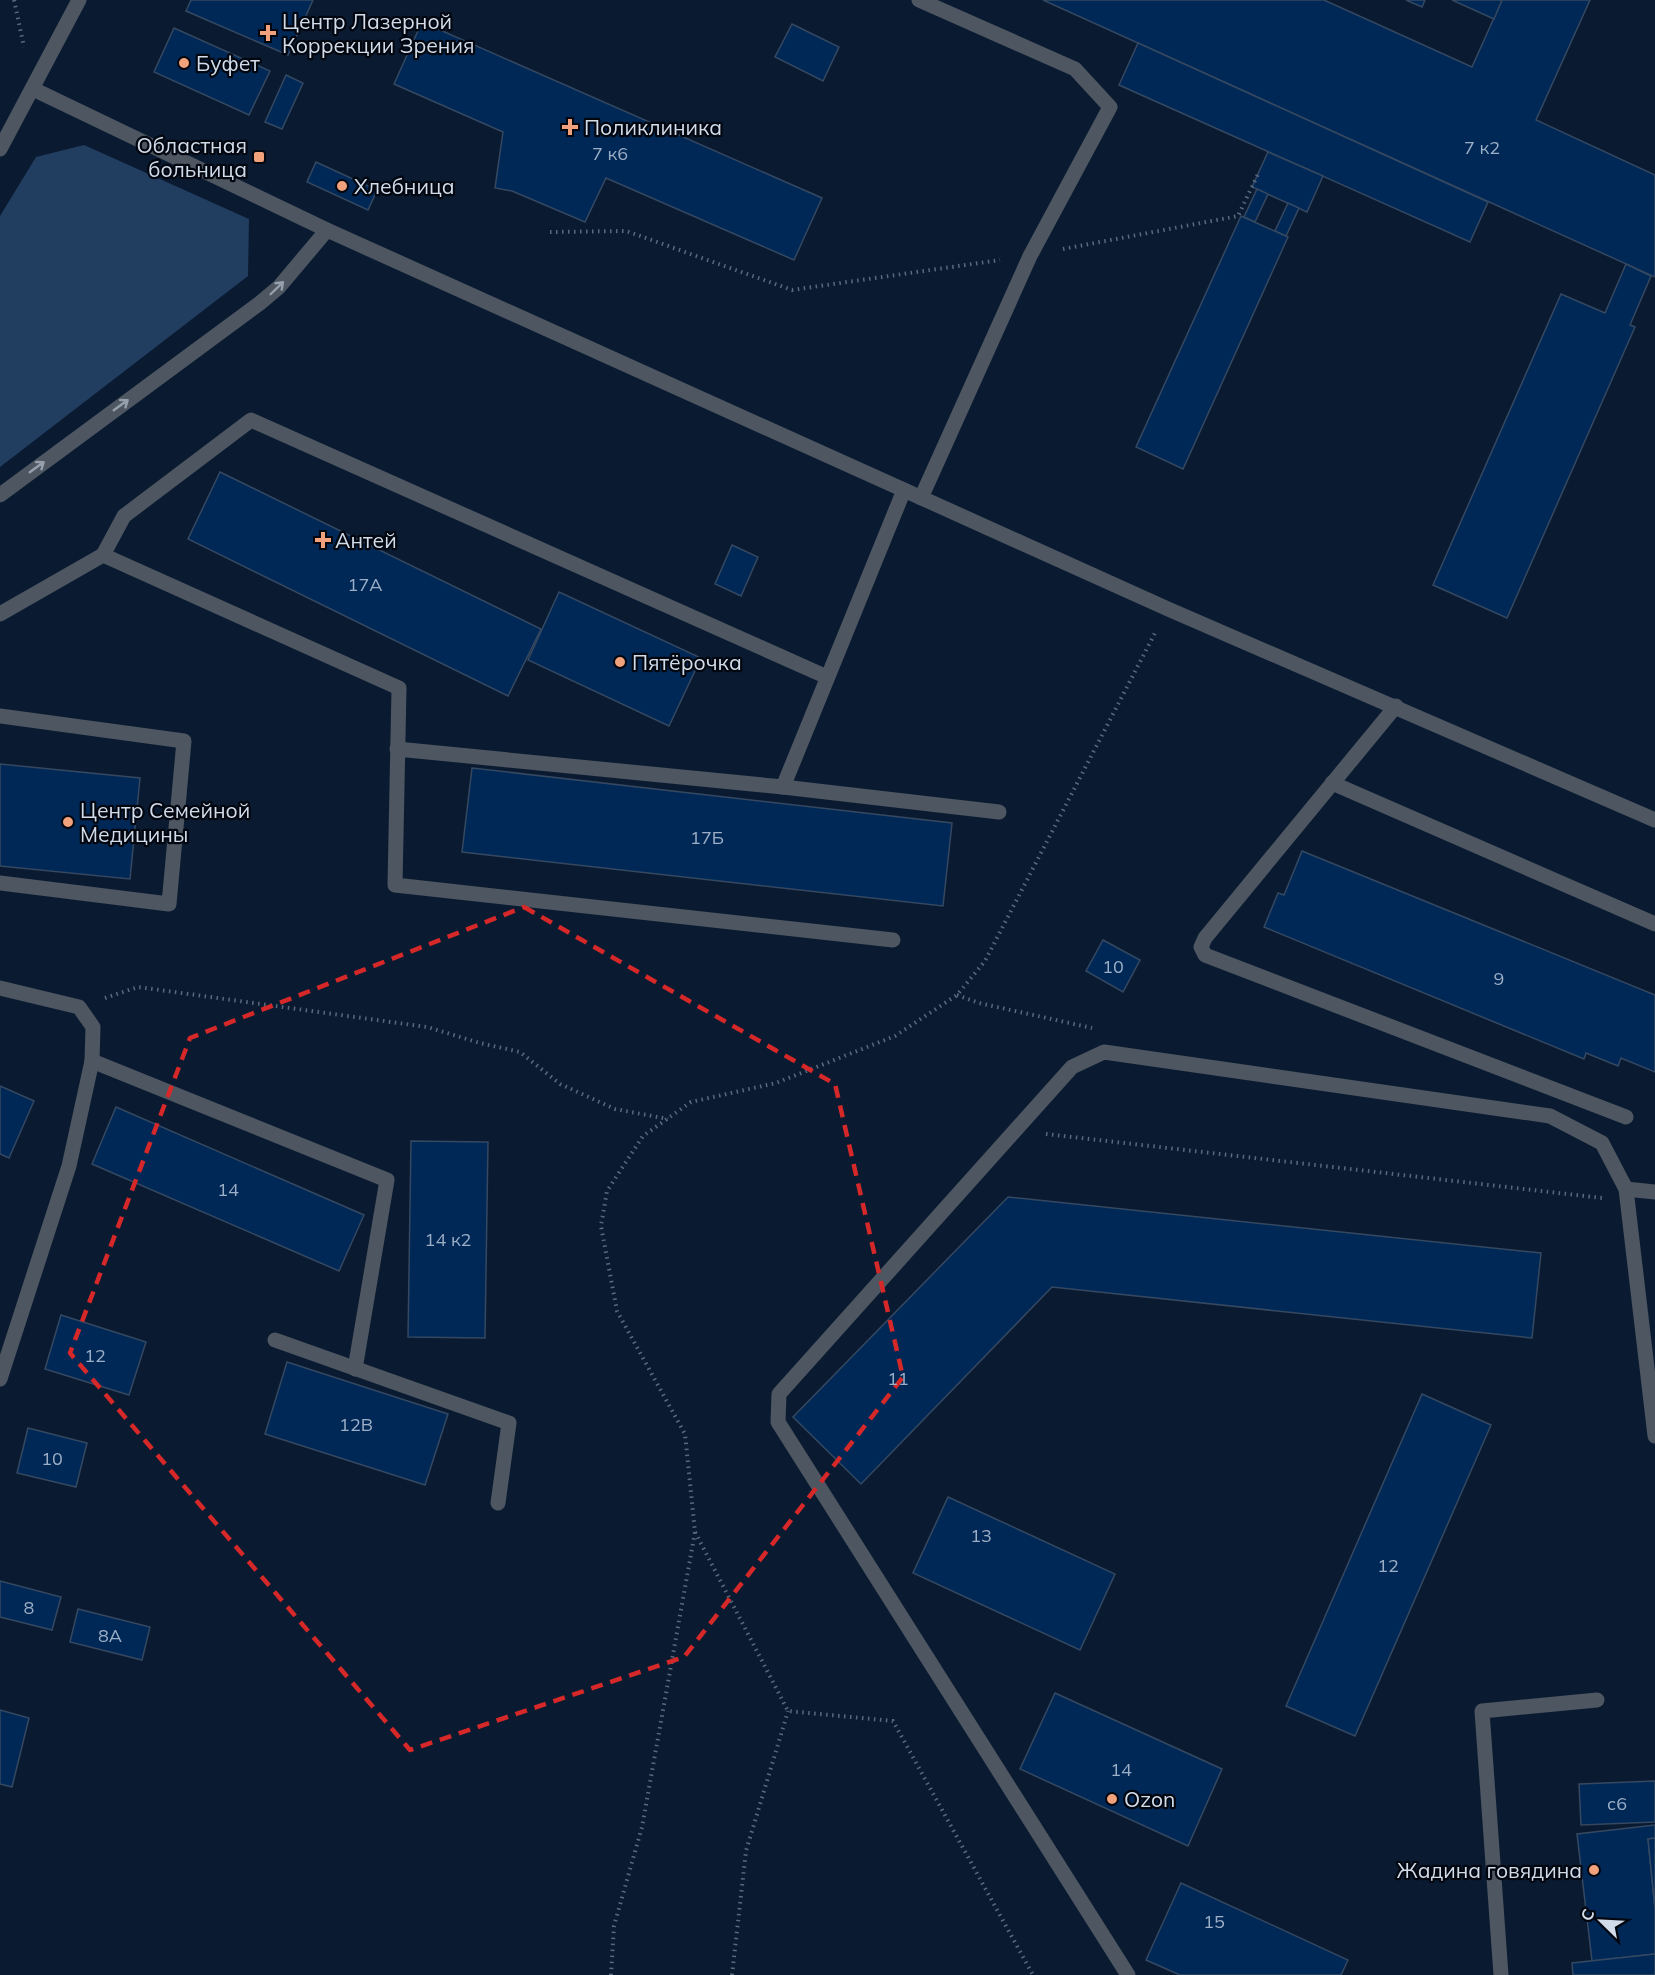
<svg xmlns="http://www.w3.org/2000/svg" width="1655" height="1975" viewBox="0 0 1655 1975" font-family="Mulish,sans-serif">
	<rect width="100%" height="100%" fill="#0a1b31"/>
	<polygon fill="#213d60" points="84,145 249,219 248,276 0,467 0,216 36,157"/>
	<g fill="#002856" stroke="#354861" stroke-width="1.5">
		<polygon points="191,0 313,0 288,55 186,11"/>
		<polygon points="1043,0 1324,0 1472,67 1502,0 1590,0 1536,120 1655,175 1655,277"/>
		<polygon points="1406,0 1425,0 1422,7"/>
		<polygon points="1452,0 1502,0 1494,19"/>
		<polygon points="422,22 822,198 794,260 606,178 585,222 512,191 495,188 503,132 394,84"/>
		<polygon points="792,24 839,47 823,81 775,57"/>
		<polygon points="174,28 270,71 249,115 154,72"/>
		<polygon points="1138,43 1488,202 1470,242 1119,85"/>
		<polygon points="286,75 303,83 282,129 265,122"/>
		<polygon points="1268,152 1323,176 1307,212 1252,187"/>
		<polygon points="316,162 377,190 368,210 307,182"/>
		<polygon points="1257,189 1268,194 1255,222 1244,217"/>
		<polygon points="1288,203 1299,208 1286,236 1275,231"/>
		<polygon points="1241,216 1288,237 1183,469 1136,447"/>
		<polygon points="1626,264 1651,276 1630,325 1635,327 1507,618 1433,585 1561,294 1605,313"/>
		<polygon points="220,472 541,629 508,696 188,539"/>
		<polygon points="732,545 758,557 741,596 715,584"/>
		<polygon points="559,592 701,658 669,726 528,660"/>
		<polygon points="0,764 140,778 130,879 0,866"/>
		<polygon points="472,768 952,823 943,906 462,852"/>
		<polygon points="1302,851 1655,995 1655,1072 1621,1058 1618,1066 1586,1053 1584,1059 1264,927 1278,893 1284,895"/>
		<polygon points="1103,940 1140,960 1123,992 1086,971"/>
		<polygon points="0,1086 34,1101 9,1158 0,1154"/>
		<polygon points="116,1107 364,1215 339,1271 92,1164"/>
		<polygon points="411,1141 488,1142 485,1338 408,1337"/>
		<polygon points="1008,1197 1541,1253 1532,1338 1052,1287 861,1484 793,1417"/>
		<polygon points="61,1315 146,1342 129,1395 45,1369"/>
		<polygon points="287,1362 448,1414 425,1485 265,1434"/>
		<polygon points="1422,1394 1491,1425 1355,1736 1286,1706"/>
		<polygon points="28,1428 87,1443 76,1487 17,1473"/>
		<polygon points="948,1497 1115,1574 1080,1650 913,1573"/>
		<polygon points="0,1581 61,1597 52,1630 0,1617"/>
		<polygon points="78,1609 150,1627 142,1660 70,1642"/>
		<polygon points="1055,1693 1222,1769 1188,1846 1020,1769"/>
		<polygon points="0,1710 29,1718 12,1787 0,1784"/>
		<polygon points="1655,1781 1655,1822 1581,1825 1579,1784"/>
		<polygon points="1655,1825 1655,1838 1648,1839 1655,1909 1655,1954 1592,1961 1577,1834"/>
		<polygon points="1655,1838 1655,1909 1648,1839"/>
		<polygon points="1181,1883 1348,1960 1341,1975 1180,1975 1146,1960"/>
		<polygon points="1655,1954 1655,1975 1573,1975 1572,1963"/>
	</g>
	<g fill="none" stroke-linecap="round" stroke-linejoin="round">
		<g stroke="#5b697c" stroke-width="4" stroke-dasharray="1.5 4.5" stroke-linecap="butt">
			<polyline points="14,0 24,47"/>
			<polyline points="550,232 626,231 792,290 1000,260"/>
			<polyline points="1063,249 1238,216 1258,174"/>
			<polyline points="957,995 979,1003 1092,1028"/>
			<polyline points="105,998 138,987 427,1027 480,1043 520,1052 560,1084 615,1109 668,1119"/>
			<polyline points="1046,1134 1602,1198"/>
			<polyline points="695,1532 788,1711 893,1721 1033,1975"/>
			<polyline points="611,1975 614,1926 642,1827 695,1532 685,1434 617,1311 601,1226 607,1191 643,1136 691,1102 776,1083 895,1036 957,995 985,961 1156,631"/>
			<polyline points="732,1975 746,1851 788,1711"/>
		</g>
		<g stroke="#4d5661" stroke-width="15">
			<polyline points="919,0 1075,69 1110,107 1030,256 921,498"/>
			<polyline points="103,555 124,516 251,420 827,677"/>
			<polyline points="0,614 103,555 399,688 395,885 893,940"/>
			<polyline points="1396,706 1205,938 1201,947 1205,955 1626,1117"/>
			<polyline points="0,716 184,741 169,904 0,883"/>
			<polyline points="397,749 783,787 999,812"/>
			<polyline points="1332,783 1655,924"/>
			<polyline points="783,787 904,490"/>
			<polyline points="92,1061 387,1180 355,1369"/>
			<polyline points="1655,1192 1626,1189 1655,1436"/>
			<polyline points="275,1340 509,1423 498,1503"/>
			<polyline points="1128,1975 778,1422 779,1394 1072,1067 1104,1052 1550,1116 1602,1143 1626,1189"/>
			<polyline points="1501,1975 1482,1711 1597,1700"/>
		</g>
		<g stroke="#4d5661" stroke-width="15">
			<polyline points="33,89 327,230 1168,609 1655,820"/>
			<polyline points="0,495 260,303 279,287 327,230"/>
			<polyline points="0,988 79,1007 93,1027 92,1061 69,1166 0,1379"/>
		</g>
		<polyline stroke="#4d5661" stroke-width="15" points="0,149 79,0"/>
	</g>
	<defs><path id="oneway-shaft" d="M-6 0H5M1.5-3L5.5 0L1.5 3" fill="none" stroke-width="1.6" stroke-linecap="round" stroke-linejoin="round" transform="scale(1.5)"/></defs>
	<g stroke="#96a0ad">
		<use href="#oneway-shaft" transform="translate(277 288) rotate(-44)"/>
		<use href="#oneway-shaft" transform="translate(121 405) rotate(-36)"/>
		<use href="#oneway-shaft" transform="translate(37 467) rotate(-36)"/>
	</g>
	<path fill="none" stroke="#d62828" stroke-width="4.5" stroke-dasharray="12 8" stroke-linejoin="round" d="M524 907 835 1084 903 1377 684 1657 410 1750 70 1353 190 1038Z"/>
	<g fill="#f1a17c" stroke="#02060f" stroke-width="2">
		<path d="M265 24h6v6h6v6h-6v6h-6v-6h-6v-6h6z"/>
		<circle cx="184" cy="63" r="6"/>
		<path d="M567 118h6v6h6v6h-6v6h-6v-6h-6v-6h6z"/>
		<rect x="253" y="151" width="12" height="12" rx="3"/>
		<circle cx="342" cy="186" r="6"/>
		<path d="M320 531h6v6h6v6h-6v6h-6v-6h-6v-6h6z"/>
		<circle cx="620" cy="662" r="6"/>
		<circle cx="68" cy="822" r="6"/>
		<circle cx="1112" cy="1799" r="6"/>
		<circle cx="1594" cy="1870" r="6"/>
	</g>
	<g text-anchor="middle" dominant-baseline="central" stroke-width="4.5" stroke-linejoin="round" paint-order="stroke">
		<g font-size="18" fill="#9dafc6">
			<text x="1482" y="147">7 к2</text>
			<text x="610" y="153">7 к6</text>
			<text x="365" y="584">17А</text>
			<text x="707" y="837">17Б</text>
			<text x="1113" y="966">10</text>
			<text x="1499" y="978">9</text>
			<text x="228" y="1189">14</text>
			<text x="448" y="1239">14 к2</text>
			<text x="95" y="1355">12</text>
			<text x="898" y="1378">11</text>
			<text x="356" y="1424">12В</text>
			<text x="52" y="1458">10</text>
			<text x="981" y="1535">13</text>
			<text x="1388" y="1565">12</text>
			<text x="29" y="1607">8</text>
			<text x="110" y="1635">8А</text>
			<text x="1121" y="1769">14</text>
			<text x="1617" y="1803">с6</text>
			<text x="1214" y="1921">15</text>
		</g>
		<g font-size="21" fill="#d1dceb" stroke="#02060f" text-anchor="start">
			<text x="282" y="21">Центр Лазерной<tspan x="282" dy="24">Коррекции Зрения</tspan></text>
			<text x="196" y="63">Буфет</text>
			<text x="584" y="127">Поликлиника</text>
			<text x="247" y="145" text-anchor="end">Областная<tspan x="247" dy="24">больница</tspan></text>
			<text x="354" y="186">Хлебница</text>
			<text x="335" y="540">Антей</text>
			<text x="632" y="662">Пятёрочка</text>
			<text x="80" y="810">Центр Семейной<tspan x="80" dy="24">Медицины</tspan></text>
			<text x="1124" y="1799">Ozon</text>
			<text x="1582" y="1870" text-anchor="end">Жадина говядина</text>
		</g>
	</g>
	<g transform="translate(1601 1921) rotate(294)" stroke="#02060f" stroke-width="4.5" paint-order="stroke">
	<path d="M0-4.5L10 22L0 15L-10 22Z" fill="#d1dceb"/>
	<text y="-9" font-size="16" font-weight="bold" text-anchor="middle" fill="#d1dceb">С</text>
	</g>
</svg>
